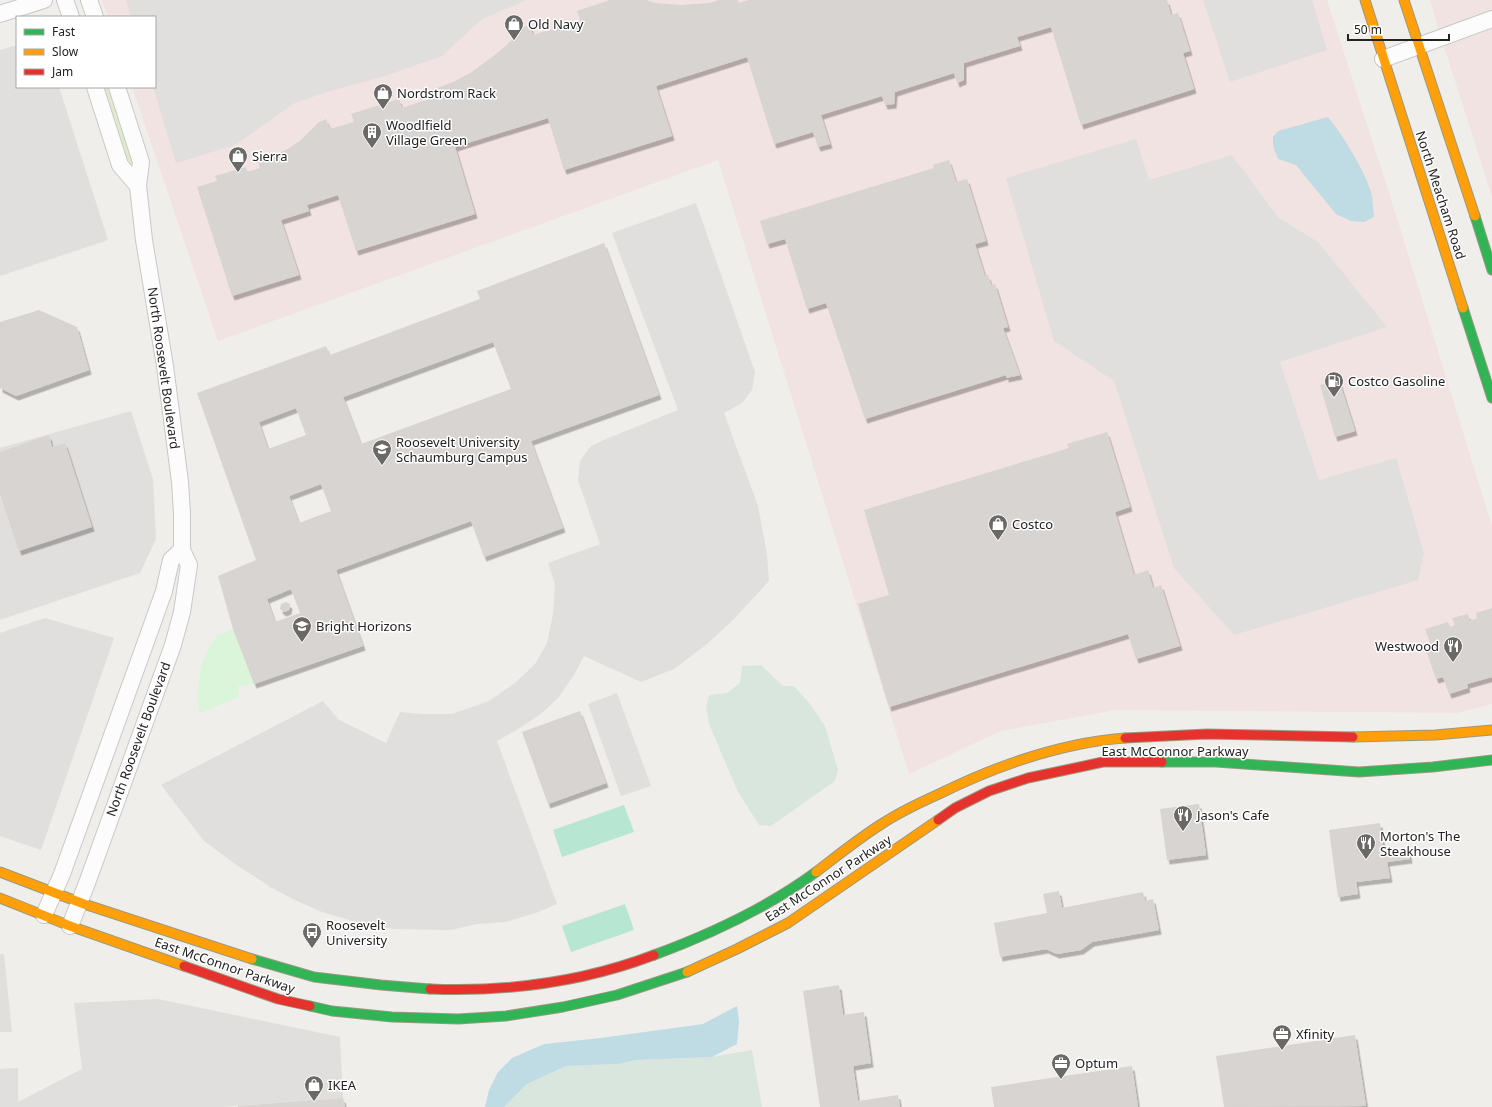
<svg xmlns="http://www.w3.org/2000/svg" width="1492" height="1107" viewBox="0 0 1492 1107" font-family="'Noto Sans',sans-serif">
	<defs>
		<filter id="shadow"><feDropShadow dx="2.5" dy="4.5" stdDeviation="0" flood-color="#0004"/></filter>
	</defs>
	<rect width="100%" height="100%" fill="#f0eeeb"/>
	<g fill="#f1e3e1">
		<polygon points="102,0 1327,0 1391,199 1492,526 1492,704 1457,713 1116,710 1001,731 909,774 718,160 218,341 132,87 155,87 155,17 108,17"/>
		<polygon points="1430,0 1492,0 1492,197 1437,24"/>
	</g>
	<polygon fill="#ddeccb" points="100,87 112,87 136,169 127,165"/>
	<g fill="#d9e6de">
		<polygon points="761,665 783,686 794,686 810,704 825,726 838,770 835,781 771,826 759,825 738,792 709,724 706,707 709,695 727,693 740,683 742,666"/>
		<polygon points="752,1050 762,1107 504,1107 527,1084 566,1066 618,1064 636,1060 712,1057"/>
	</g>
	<polygon fill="#daf5da" points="233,629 254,684 238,686 239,697 200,713 197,697 201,665 210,645 218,635"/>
	<g fill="#b7e6d2">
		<polygon points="624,805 634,832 562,857 553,830"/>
		<polygon points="625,904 634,930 571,952 562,926"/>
	</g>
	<g fill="#e0dfde">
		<polygon points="126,0 527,0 482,19 442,56 385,76 330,91 295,103 235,145 176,163 153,87 155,87 155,17 131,17"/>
		<polygon points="1203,0 1312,0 1327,50 1230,82"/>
		<polygon points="17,45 17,87 59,87 108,240 0,276 0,50"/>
		<polygon points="1136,139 1149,180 1232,155 1278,217 1318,242 1387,327 1280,362 1319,480 1396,458 1424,553 1418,580 1234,635 1174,568 1114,381 1054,341 1006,178"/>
		<polygon points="696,203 755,372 752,390 742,403 724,413 758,506 767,554 769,581 733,620 707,644 674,669 641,682 584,656 574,675 558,698 542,713 520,728 497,741 557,904 536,913 505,922 477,924 451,930 395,929 366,925 322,912 297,901 272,888 235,864 204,841 161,785 323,701 339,720 386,743 400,712 421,714 452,714 489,701 515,683 535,664 547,643 553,614 555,584 548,563 600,544 578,480 580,461 591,446 606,439 678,410 612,233"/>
		<polygon points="131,411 153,479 156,539 140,573 0,620 0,448"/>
		<polygon points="45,618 114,638 41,850 0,836 0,633"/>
		<polygon points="617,693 651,786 621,796 588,704"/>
		<polygon points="0,954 4,954 12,1032 0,1032"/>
		<polygon points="158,999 340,1037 343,1098 223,1107 0,1107 0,1069 18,1068 18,1102 82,1069 74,1003"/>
	</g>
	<g fill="#bfdbe3">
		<path d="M1328 117C1343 136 1364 169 1371 192 1373 200 1373 209 1374 217L1364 222 1351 221 1336 214 1296 165 1278 159 1273 146V137L1278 131Z"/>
		<polygon points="737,1006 739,1021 737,1044 712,1057 636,1060 618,1064 566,1066 527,1084 504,1107 485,1107 489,1090 498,1072 512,1058 544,1044 601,1038 703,1024"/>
	</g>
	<g fill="#d7d4d2" fill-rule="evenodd" filter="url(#shadow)">
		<polygon points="610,0 646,0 655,3 681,5 710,3 719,0 738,0 739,3 749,0 1167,0 1171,15 1178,13 1190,51 1183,53 1194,89 1081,125 1051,27 1017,37 1020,46 964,63 964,80 957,83 954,73 895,92 894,104 885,105 882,96 821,115 830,144 818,147 813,132 774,144 747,57 656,86 672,136 564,170 548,118 455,147 475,214 356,251 338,195 307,205 309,211 281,220 299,275 232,296 197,187 217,181 215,176 246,167 247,172 260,168 258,161 286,150 300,141 319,122 326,119 330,129 354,122 351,114 399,99 402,108 432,98 429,91 453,82 472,72 500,51 513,39 521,28 530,25 533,35 580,20 577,11"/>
		<polygon points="949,160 956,182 967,179 986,241 975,244 985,276 988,275 991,285 995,284 1008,327 1003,328 1020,375 1006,378 1006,375 865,419 826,303 807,309 785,239 767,244 760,221 934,168 933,165"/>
		<path d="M604 243 659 395 531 441 563 528 484 557 471 521 336 570 363 646 254 684 233 629 218 576 256 560 197 393 326 346 330 355 480 299 477 291ZM493 342 511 389 361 444 343 397ZM296 408 306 435 268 449 259 422ZM321 484 331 511 299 523 289 496ZM291 589 300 613 275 622 267 599Z"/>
		<polygon points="39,310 77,327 89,370 16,396 0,388 0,322"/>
		<polygon points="1339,380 1355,431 1335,437 1320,385"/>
		<polygon points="1107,432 1130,507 1115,512 1134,575 1148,570 1153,588 1161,585 1180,646 1136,659 1128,634 889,707 858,604 889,595 864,510 1069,448 1067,444"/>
		<polygon points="49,435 52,447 65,443 92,527 19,551 0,494 0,452"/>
		<polygon points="286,602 290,604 289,610 284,612 280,609 281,604"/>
		<polygon points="1492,608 1492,677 1467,684 1468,688 1449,694 1443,677 1436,679 1426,650 1432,648 1425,629 1448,622 1450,627 1455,625 1452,618 1468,614 1470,621 1477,618 1476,613"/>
		<polygon points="580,711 606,783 548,804 522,732"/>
		<polygon points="1199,804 1206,855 1167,860 1160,809"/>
		<polygon points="1380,823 1384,852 1408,848 1410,859 1387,862 1390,878 1356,882 1358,894 1338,897 1329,830"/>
		<polygon points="1059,891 1062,908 1143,892 1145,901 1153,899 1159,930 1092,942 1081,950 1057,954 1046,949 1000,957 994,923 1047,913 1043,894"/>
		<polygon points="839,985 843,1015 864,1012 871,1063 853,1066 858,1101 898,1095 900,1107 820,1107 803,991"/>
		<polygon points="1355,1035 1366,1106 1224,1107 1216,1056"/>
		<polygon points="1132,1066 1138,1107 994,1107 991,1087"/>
		<polygon points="343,1098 345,1107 238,1107 238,1106"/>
	</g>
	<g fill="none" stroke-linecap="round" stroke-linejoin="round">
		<defs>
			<g id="street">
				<polyline points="65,0 71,17"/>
				<polyline points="89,0 95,17"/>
				<polyline points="0,14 44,0"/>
				<polyline points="1383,59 1492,19"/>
				<polyline points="95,87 120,165 138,186"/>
				<polyline points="44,915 62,874 153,622 164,591 171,560 182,550"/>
				<polyline points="70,926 87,883 173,645 182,612 189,565 182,550 182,513 180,482 165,366 144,240 138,186 141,162 117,87"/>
			</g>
			<g id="fast">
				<polyline points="1475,216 1492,270"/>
				<polyline points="1463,308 1492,398"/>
				<polyline points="1162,762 1216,762 1359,772 1433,767 1492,760"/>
				<path d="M654 955C711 934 767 908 816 872"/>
				<polyline points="252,959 314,977 381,985 430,989"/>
				<polyline points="310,1006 332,1011 392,1017 458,1019 506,1016 563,1007 617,995 687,972"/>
			</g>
			<g id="slow">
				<polyline points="1365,0 1463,308"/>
				<polyline points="1404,0 1475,216"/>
				<polyline points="1353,737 1435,735 1492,730"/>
				<polyline points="0,872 84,904 252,959"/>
				<path d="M816 872C837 856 858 839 880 825 898 813 919 803 939 794 998 765 1059 743 1125 738"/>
				<polyline points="0,898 70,926 184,966"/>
				<polyline points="687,972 737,949 788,923 938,820"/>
			</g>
			<g id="jam">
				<polyline points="1125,738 1207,734 1353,737"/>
				<polyline points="938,820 955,808 989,791 1028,778 1103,762 1162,762"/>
				<polyline points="184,966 278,999 310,1006"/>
				<path d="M430 989C506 992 583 982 654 955"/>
			</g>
		</defs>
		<use href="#street" stroke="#c9c8c7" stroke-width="18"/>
		<use href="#fast" stroke="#999a82" stroke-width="11"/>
		<use href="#slow" stroke="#999a82" stroke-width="11"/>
		<use href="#jam" stroke="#999a82" stroke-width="11"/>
		<use href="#street" stroke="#fdfcfc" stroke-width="16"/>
		<use href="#fast" stroke="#30b455" stroke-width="9"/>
		<use href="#slow" stroke="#ff9f0a" stroke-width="9"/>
		<use href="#jam" stroke="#e5322d" stroke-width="9"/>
	</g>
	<defs>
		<symbol id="shop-pin" viewBox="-11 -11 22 30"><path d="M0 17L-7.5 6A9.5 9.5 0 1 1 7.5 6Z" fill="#6a6968" stroke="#fff"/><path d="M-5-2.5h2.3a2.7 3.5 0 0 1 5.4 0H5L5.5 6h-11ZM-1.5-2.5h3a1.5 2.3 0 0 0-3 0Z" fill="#fff"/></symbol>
		<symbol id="building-pin" viewBox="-11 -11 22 30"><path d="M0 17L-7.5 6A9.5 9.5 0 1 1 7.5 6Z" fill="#6a6968" stroke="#fff"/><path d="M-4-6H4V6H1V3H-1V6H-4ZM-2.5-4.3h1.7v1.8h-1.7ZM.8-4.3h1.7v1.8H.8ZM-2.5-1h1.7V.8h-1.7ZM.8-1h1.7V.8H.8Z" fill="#fff"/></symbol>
		<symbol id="fuel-pin" viewBox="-11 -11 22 30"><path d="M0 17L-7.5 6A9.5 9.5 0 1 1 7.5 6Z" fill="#6a6968" stroke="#fff"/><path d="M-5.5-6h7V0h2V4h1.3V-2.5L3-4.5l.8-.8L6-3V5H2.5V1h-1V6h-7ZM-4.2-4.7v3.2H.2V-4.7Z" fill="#fff"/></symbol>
		<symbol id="university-pin" viewBox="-11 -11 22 30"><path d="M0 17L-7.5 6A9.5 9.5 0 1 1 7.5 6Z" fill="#6a6968" stroke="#fff"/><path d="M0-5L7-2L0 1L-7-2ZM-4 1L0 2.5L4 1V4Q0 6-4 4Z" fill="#fff"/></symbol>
		<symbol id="school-pin" viewBox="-11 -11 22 30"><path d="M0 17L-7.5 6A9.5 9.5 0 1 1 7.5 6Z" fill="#6a6968" stroke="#fff"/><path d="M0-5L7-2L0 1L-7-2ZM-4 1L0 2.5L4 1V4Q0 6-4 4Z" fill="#fff"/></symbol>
		<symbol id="restaurant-pin" viewBox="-11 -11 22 30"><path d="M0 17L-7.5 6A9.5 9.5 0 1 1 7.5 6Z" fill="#6a6968" stroke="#fff"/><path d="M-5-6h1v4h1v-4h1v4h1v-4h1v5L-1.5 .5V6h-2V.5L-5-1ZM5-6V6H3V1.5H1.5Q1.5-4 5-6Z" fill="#fff"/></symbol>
		<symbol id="bus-pin" viewBox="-11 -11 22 30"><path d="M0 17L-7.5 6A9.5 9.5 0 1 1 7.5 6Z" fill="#6a6968" stroke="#fff"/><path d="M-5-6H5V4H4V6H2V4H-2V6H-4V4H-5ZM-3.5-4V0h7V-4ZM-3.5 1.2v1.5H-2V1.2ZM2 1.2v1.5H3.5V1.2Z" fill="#fff"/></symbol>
		<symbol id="office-pin" viewBox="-11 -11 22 30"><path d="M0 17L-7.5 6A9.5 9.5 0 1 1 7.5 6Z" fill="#6a6968" stroke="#fff"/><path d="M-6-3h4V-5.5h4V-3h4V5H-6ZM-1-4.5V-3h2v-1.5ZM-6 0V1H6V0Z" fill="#fff"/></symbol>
	</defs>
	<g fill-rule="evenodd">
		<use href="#shop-pin" x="503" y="13" width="22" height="30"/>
		<use href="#shop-pin" x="372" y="82" width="22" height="30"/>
		<use href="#building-pin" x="361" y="121" width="22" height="30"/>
		<use href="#shop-pin" x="227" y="145" width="22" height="30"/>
		<use href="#fuel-pin" x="1323" y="370" width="22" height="30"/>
		<use href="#university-pin" x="371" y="438" width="22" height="30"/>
		<use href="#shop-pin" x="987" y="513" width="22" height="30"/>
		<use href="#school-pin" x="291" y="615" width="22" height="30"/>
		<use href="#restaurant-pin" x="1442" y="635" width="22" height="30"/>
		<use href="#restaurant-pin" x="1172" y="804" width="22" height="30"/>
		<use href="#restaurant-pin" x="1355" y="832" width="22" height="30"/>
		<use href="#bus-pin" x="301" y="921" width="22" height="30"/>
		<use href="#office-pin" x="1271" y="1023" width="22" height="30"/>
		<use href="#office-pin" x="1050" y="1052" width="22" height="30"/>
		<use href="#shop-pin" x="303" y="1074" width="22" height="30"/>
	</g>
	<g text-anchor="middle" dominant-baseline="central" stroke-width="3" stroke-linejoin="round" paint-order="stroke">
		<g font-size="13" fill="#222" stroke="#fff" text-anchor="start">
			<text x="528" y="24">Old Navy</text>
			<text x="397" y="93">Nordstrom Rack</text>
			<text x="386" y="125">Woodlfield<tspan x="386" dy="15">Village Green</tspan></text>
			<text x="252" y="156">Sierra</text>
			<text x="1348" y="381">Costco Gasoline</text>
			<text x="396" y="442">Roosevelt University<tspan x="396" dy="15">Schaumburg Campus</tspan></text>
			<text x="1012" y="524">Costco</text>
			<text x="316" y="626">Bright Horizons</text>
			<text x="1439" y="646" text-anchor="end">Westwood</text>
			<text x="1197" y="815">Jason's Cafe</text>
			<text x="1380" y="836">Morton's The<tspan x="1380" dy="15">Steakhouse</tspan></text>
			<text x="326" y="925">Roosevelt<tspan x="326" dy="15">University</tspan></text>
			<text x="1296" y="1034">Xfinity</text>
			<text x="1075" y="1063">Optum</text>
			<text x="328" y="1085">IKEA</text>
		</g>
		<g font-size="13" fill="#222" stroke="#fff">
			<text transform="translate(1441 195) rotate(72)">North Meacham Road</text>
			<text transform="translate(164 368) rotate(82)">North Roosevelt Boulevard</text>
			<text transform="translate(138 739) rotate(-70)">North Roosevelt Boulevard</text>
			<text x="1175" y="751">East McConnor Parkway</text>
			<text transform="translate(828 878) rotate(-33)">East McConnor Parkway</text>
			<text transform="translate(225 965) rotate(19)">East McConnor Parkway</text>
		</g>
	</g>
	<rect x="16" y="16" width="140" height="72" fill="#ffffff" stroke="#a7a7a7"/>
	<rect x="24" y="29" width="20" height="6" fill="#30b455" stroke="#a7a7a7"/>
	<text x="52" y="36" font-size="12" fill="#222222">Fast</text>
	<rect x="24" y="49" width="20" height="6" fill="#ff9f0a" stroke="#a7a7a7"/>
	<text x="52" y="56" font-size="12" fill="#222222">Slow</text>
	<rect x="24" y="69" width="20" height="6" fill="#e5322d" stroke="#a7a7a7"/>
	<text x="52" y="76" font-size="12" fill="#222222">Jam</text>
	<path d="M1348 34v6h101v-6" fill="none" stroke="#222222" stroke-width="2"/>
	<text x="1354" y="34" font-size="12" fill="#222222" stroke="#ffffff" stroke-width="3" paint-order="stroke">50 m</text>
</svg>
